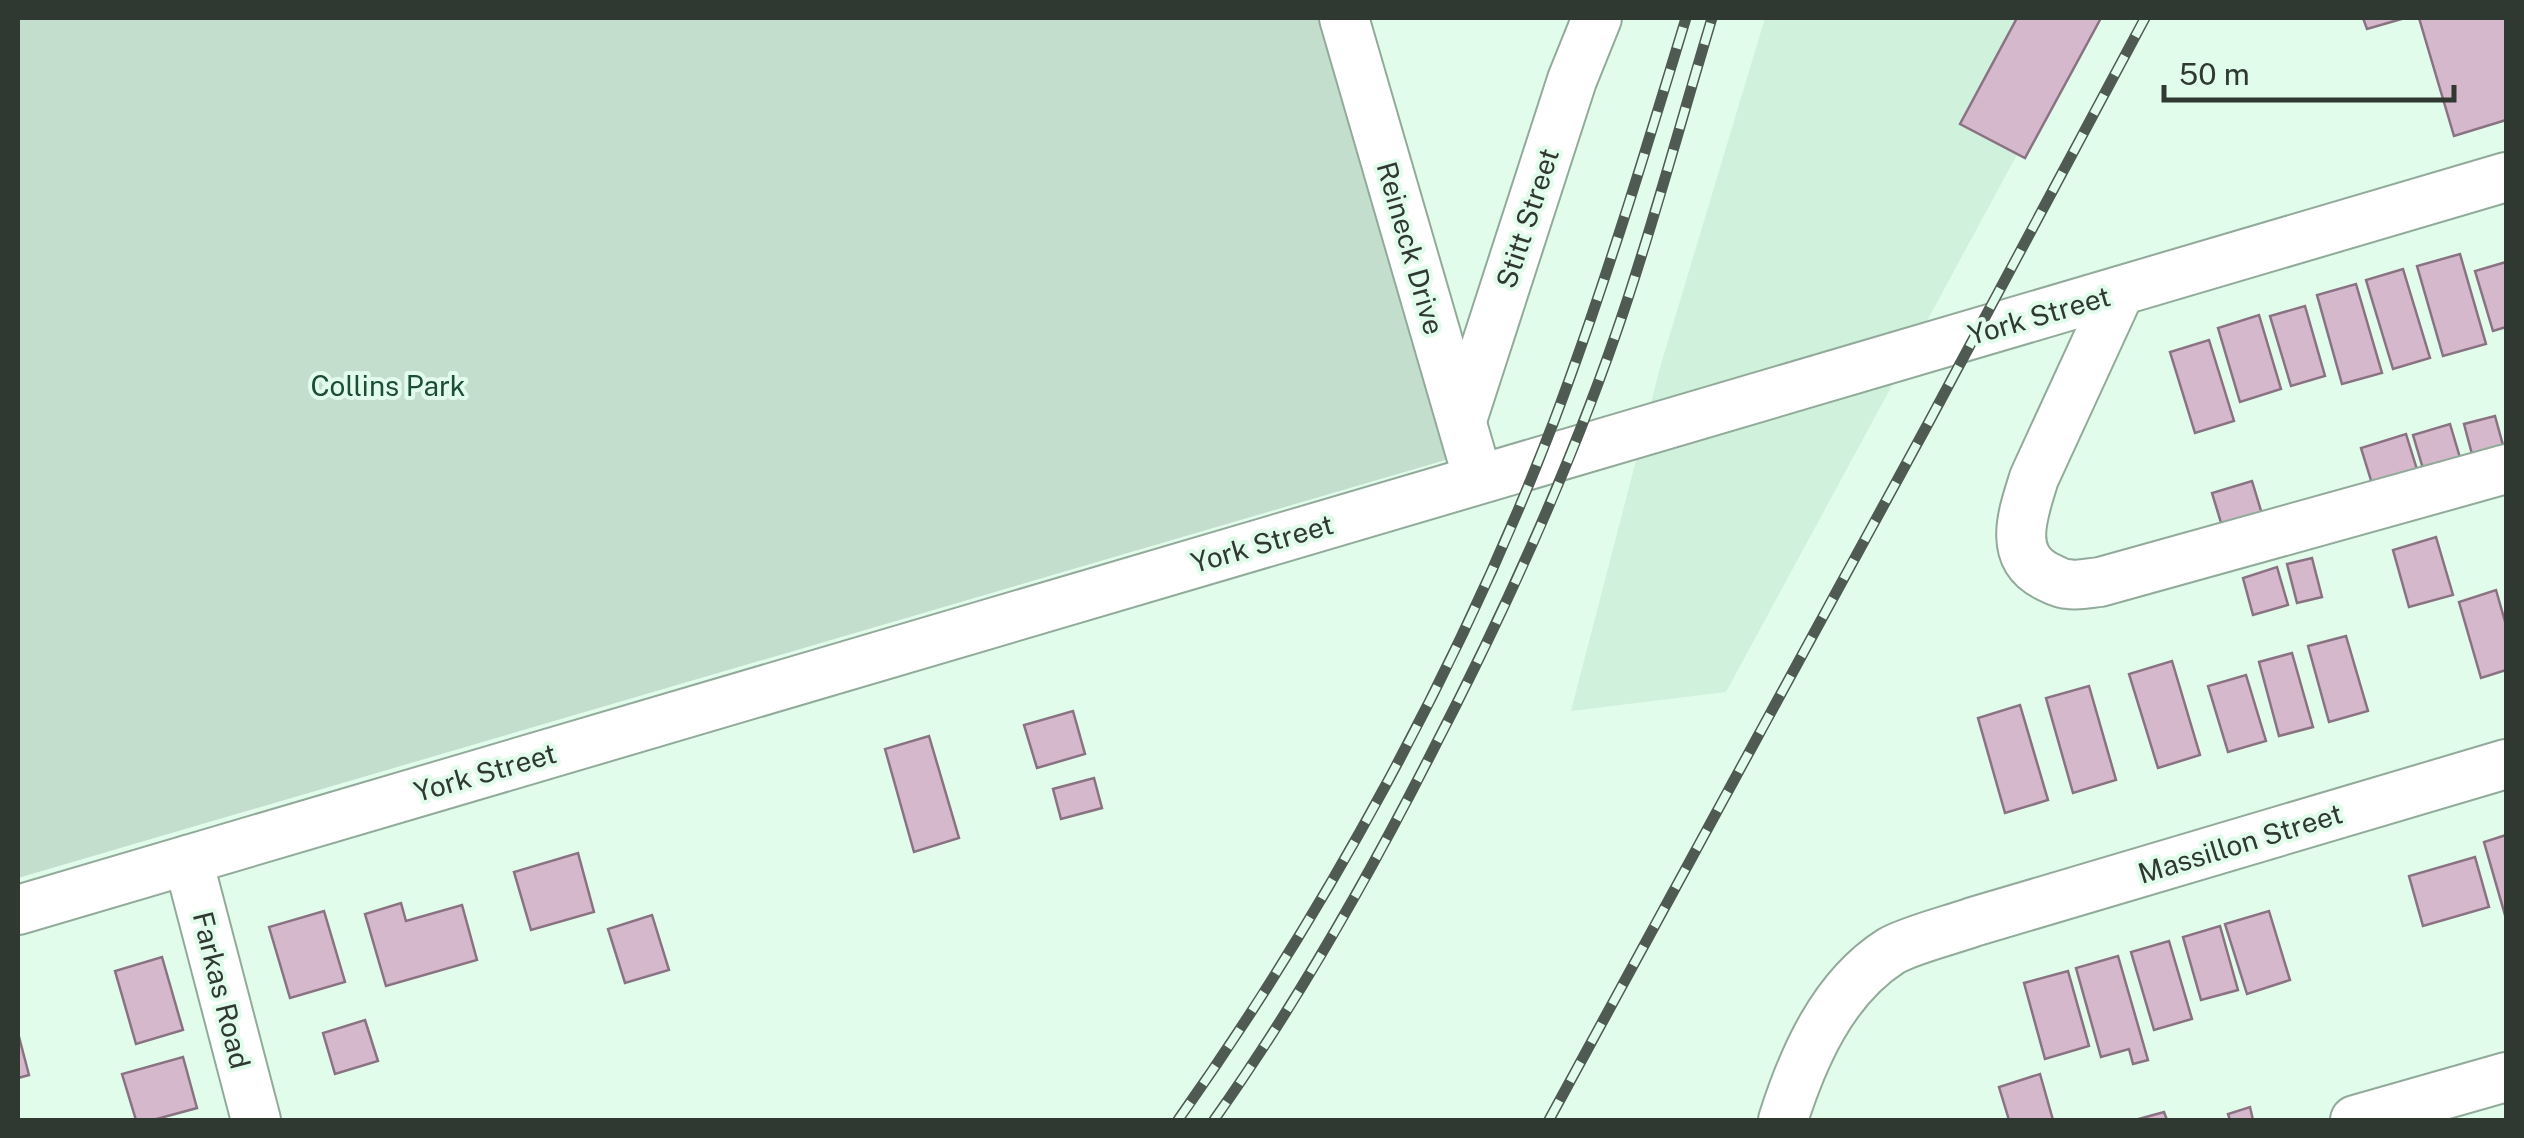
<svg xmlns="http://www.w3.org/2000/svg" width="2524" height="1138" viewBox="0 0 2524 1138" font-family="'Public Sans',sans-serif">
	<rect width="100%" height="100%" fill="#e2fceb"/>
	<polygon fill="#d0f1db" points="1765,18 2091,18 1726,692 1571,711 1661,364"/>
	<polygon fill="#c4decd" points="18,18 1319,18 1449,459 18,878"/>
	<g fill="#d5b8cc" stroke="#897382" stroke-width="2.5">
		<polygon points="2017,18 2101,18 2025,158 1960,124"/>
		<polygon points="2363,18 2405,18 2367,29"/>
		<polygon points="2419,18 2506,18 2506,120 2454,136"/>
		<polygon points="2460,254 2486,344 2443,356 2417,266"/>
		<polygon points="2506,262 2506,327 2493,331 2475,271"/>
		<polygon points="2403,269 2430,358 2393,369 2366,280"/>
		<polygon points="2356,284 2382,373 2342,384 2317,295"/>
		<polygon points="2305,306 2325,376 2291,386 2270,316"/>
		<polygon points="2259,315 2281,389 2240,402 2218,328"/>
		<polygon points="2209,340 2234,421 2195,433 2170,352"/>
		<polygon points="2495,416 2504,449 2473,458 2464,424"/>
		<polygon points="2450,424 2461,461 2424,472 2413,435"/>
		<polygon points="2406,434 2419,476 2374,490 2361,448"/>
		<polygon points="2252,481 2262,514 2222,526 2212,493"/>
		<polygon points="2436,537 2453,595 2409,607 2393,550"/>
		<polygon points="2312,558 2322,597 2297,603 2287,564"/>
		<polygon points="2277,567 2288,605 2253,615 2243,578"/>
		<polygon points="2496,590 2506,625 2506,670 2481,678 2459,602"/>
		<polygon points="2346,636 2368,711 2329,722 2308,646"/>
		<polygon points="2292,653 2313,727 2279,736 2259,662"/>
		<polygon points="2172,661 2200,755 2158,768 2129,674"/>
		<polygon points="2246,675 2266,741 2228,752 2208,686"/>
		<polygon points="2089,686 2116,780 2073,793 2046,698"/>
		<polygon points="2020,705 2048,800 2005,813 1978,718"/>
		<polygon points="1073,711 1085,754 1037,768 1024,725"/>
		<polygon points="929,736 959,838 914,852 885,749"/>
		<polygon points="1094,778 1102,808 1061,819 1053,789"/>
		<polygon points="2506,835 2506,914 2505,915 2484,842"/>
		<polygon points="578,853 594,912 531,930 514,872"/>
		<polygon points="2475,857 2489,907 2423,926 2409,876"/>
		<polygon points="401,903 406,921 462,905 477,960 386,986 365,914"/>
		<polygon points="324,911 345,982 290,998 269,927"/>
		<polygon points="2269,911 2290,980 2247,994 2225,924"/>
		<polygon points="652,915 669,970 625,983 608,929"/>
		<polygon points="2220,926 2238,990 2201,1000 2183,937"/>
		<polygon points="2169,941 2192,1019 2154,1030 2131,952"/>
		<polygon points="2118,956 2148,1060 2133,1064 2129,1049 2101,1057 2076,968"/>
		<polygon points="162,957 183,1030 136,1044 115,971"/>
		<polygon points="2068,971 2089,1046 2045,1059 2024,983"/>
		<polygon points="365,1020 378,1061 335,1074 323,1033"/>
		<polygon points="18,1033 29,1075 18,1078"/>
		<polygon points="183,1057 197,1108 153,1120 136,1120 122,1074"/>
		<polygon points="2040,1074 2053,1120 2009,1120 1999,1087"/>
		<polygon points="2250,1107 2253,1120 2230,1120 2228,1114"/>
		<polygon points="2164,1112 2167,1120 2135,1120"/>
	</g>
	<g fill="none" stroke-linecap="round" stroke-linejoin="round">
		<defs>
			<g id="minor">
				<polyline points="1344,18 1478,479"/>
				<path d="M2120 291 2034 478C2024 511 2006 555 2046 576 2052 579 2061 584 2068 584 2078 586 2090 583 2100 582L2506 469"/>
				<polyline points="1462,420 1572,80 1597,18"/>
				<polyline points="188,860 256,1120"/>
				<polyline points="18,910 2506,177"/>
				<path d="M1783 1120C1803 1057 1833 988 1891 951 1910 940 1951 930 1973 922L2506 764"/>
				<polyline points="2355,1120 2506,1077"/>
			</g>
		</defs>
		<use href="#minor" stroke="#91aa9a" stroke-width="52"/>
		<use href="#minor" stroke="#fff" stroke-width="48"/>
		<defs>
			<g id="rail">
				<path d="M1178 1120C1328 908 1461 664 1554 421 1604 288 1645 153 1686 18"/>
				<path d="M1214 1120C1297 1003 1368 878 1433 750 1507 607 1574 460 1625 307 1657 211 1683 114 1712 18"/>
				<polyline points="1549,1120 1930,420 2145,18"/>
			</g>
		</defs>
		<use href="#rail" stroke="#4e5a52" stroke-width="11"/>
		<use href="#rail" stroke="#e2fceb" stroke-width="8" stroke-dasharray="22" stroke-linecap="butt"/>
	</g>
	<g text-anchor="middle" dominant-baseline="central" stroke-width="8" stroke-linejoin="round" paint-order="stroke">
		<g font-size="28" fill="#2f3932" stroke="#e2fceb">
			<text transform="translate(1527 218) rotate(-72)">Stitt Street</text>
			<text transform="translate(1411 248) rotate(74)">Reineck Drive</text>
			<text transform="translate(2039 315) rotate(-16)">York Street</text>
			<text transform="translate(1262 543) rotate(-16)">York Street</text>
			<text transform="translate(485 772) rotate(-16)">York Street</text>
			<text transform="translate(2240 843) rotate(-17)">Massillon Street</text>
			<text transform="translate(222 990) rotate(76)">Farkas Road</text>
		</g>
		<g font-size="28" fill="#1b4e33" stroke="#e2fceb">
			<text x="388" y="385">Collins Park</text>
		</g>
	</g>
	<rect width="2524" height="1138" fill="none" stroke="#2f3932" stroke-width="40"/>
	<path d="M2164 85v15h290v-15" fill="none" stroke="#2f3932" stroke-width="5"/>
	<text x="2179" y="85" font-size="30" fill="#2f3932" stroke="#e2fceb" stroke-width="8" paint-order="stroke">50 m</text>
</svg>
